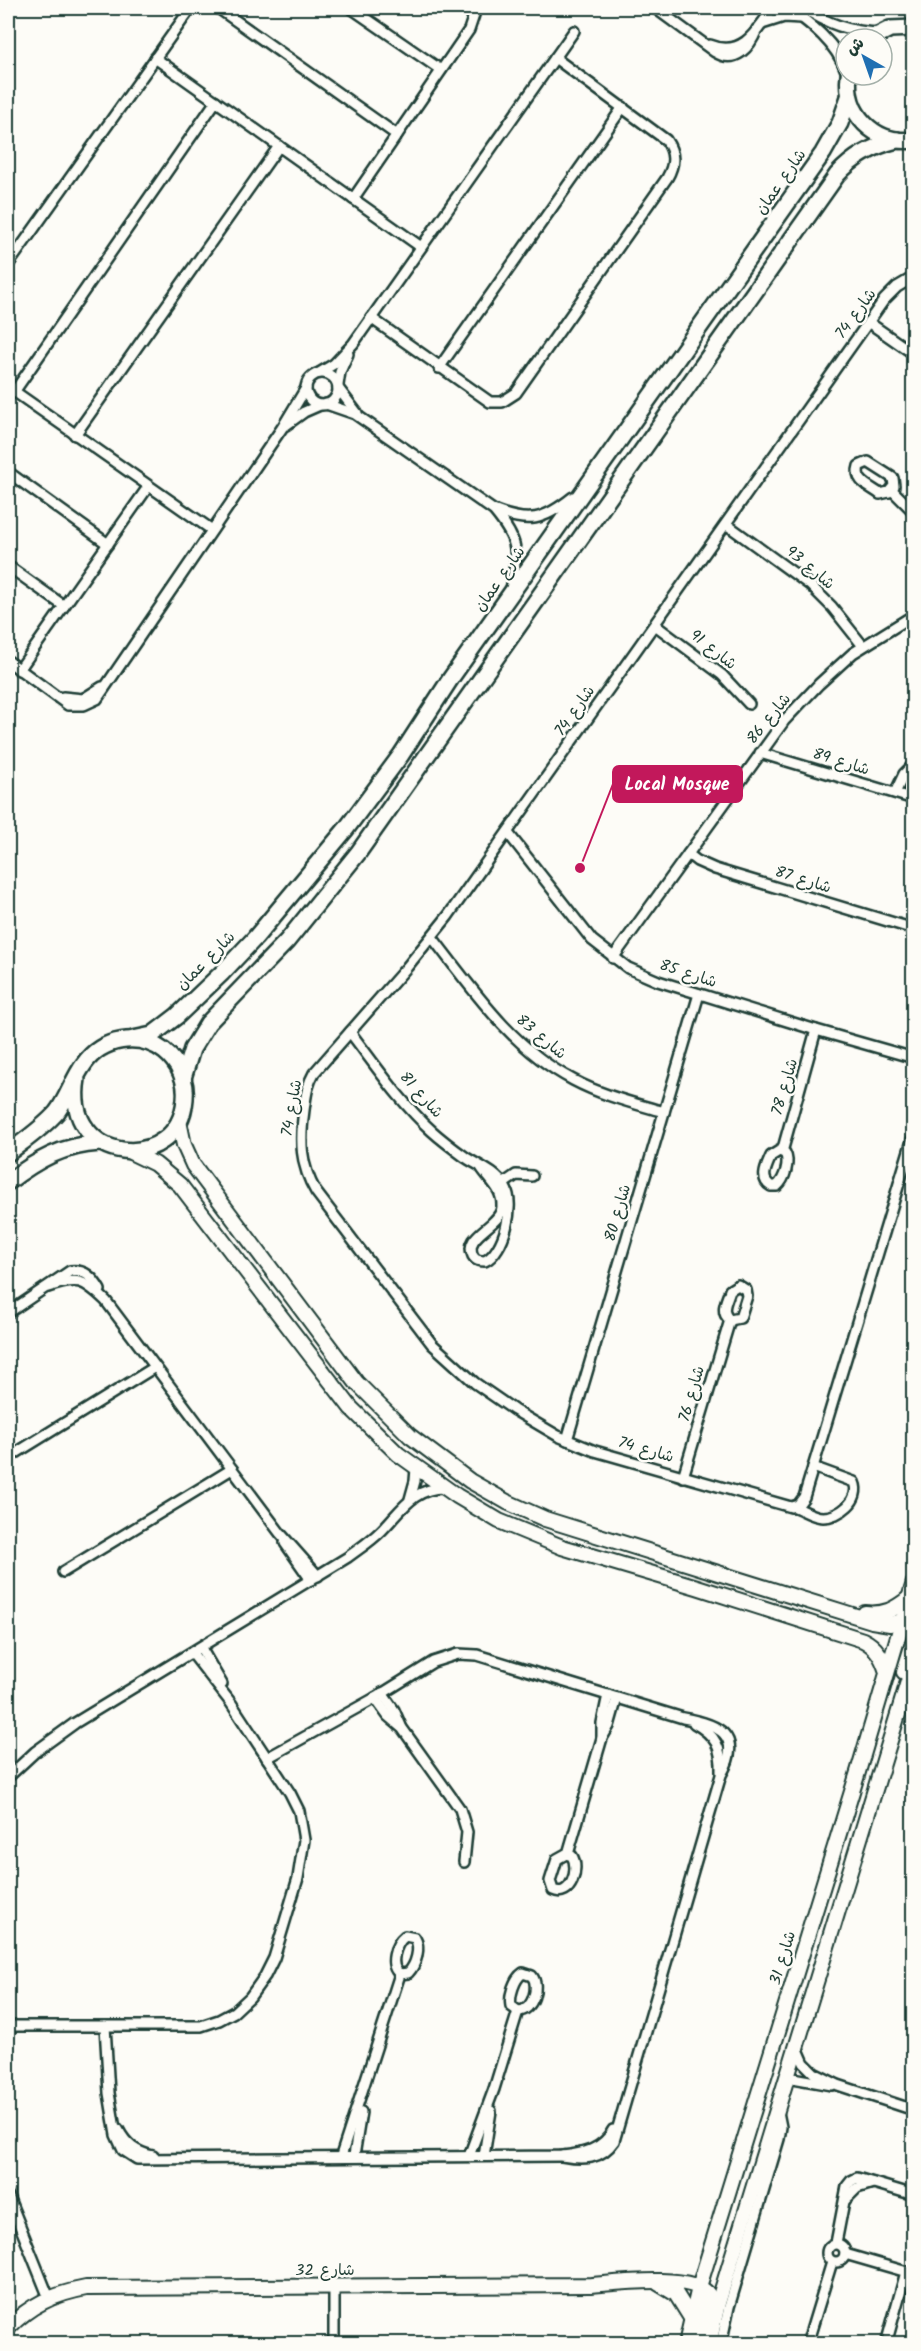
<svg xmlns="http://www.w3.org/2000/svg" width="921" height="2351" viewBox="0 0 921 2351" font-family="Kalam,'Playpen Sans Arabic',sans-serif">
	<rect width="100%" height="100%" fill="#fdfcf7"/>
	<filter id="ink" filterUnits="userSpaceOnUse"><feTurbulence type="fractalNoise" baseFrequency=".0167" numOctaves="2"/><feDisplacementMap in="SourceGraphic" scale="12" xChannelSelector="R" yChannelSelector="G"/><feConvolveMatrix kernelMatrix="1 2 1 2 8 2 1 2 1" color-interpolation-filters="sRGB"/></filter>
	<g filter="url(#ink)">
		<g fill="none" stroke-linecap="round" stroke-linejoin="round">
			<defs>
				<g id="street">
					<polyline points="218,8 397,135"/>
					<polyline points="351,8 441,70"/>
					<path d="M655 8 715 52C736 65 750 47 757 29"/>
					<path d="M789 8C812 25 836 43 846 71"/>
					<path d="M804 8C827 24 850 32 878 33"/>
					<polyline points="762,24 784,17 801,18"/>
					<path d="M710 45C742 58 757 31 773 8"/>
					<polyline points="155,58 421,247"/>
					<polyline points="353,199 469,30 474,15 474,8"/>
					<polyline points="8,265 191,8"/>
					<path d="M914 277 897 287 884 300 448 916 407 967 314 1073C307 1085 306 1096 304 1110 300 1140 300 1165 316 1192L432 1344 475 1383 514 1410 558 1436 595 1451 791 1507 798 1505 804 1497 914 1134"/>
					<path d="M371 318 490 402H502L516 393 667 178C675 164 675 153 666 140L555 58"/>
					<polyline points="868,322 914,354"/>
					<polyline points="439,368 623,107"/>
					<polyline points="319,373 334,364 353,344 574,31"/>
					<circle cx="322" cy="389" r="16"/>
					<polyline points="338,385 340,372 348,354"/>
					<polyline points="8,387 212,530"/>
					<polyline points="338,388 357,413"/>
					<polyline points="14,392 216,101"/>
					<path d="M326 404 355 414 493 510C529 524 543 521 573 497"/>
					<polyline points="286,425 304,412 320,405"/>
					<polyline points="75,435 279,146"/>
					<path d="M868 462 893 478 894 486 889 492 880 494C869 486 854 481 859 466Z"/>
					<polyline points="8,472 108,544"/>
					<polyline points="892,490 914,512"/>
					<path d="M495 512C521 544 517 551 511 590"/>
					<polyline points="726,524 810,585 832,607 863,646"/>
					<polyline points="8,566 64,606"/>
					<polyline points="655,625 722,675 749,704"/>
					<polyline points="8,661 68,705 84,705 97,699 282,428 306,388"/>
					<polyline points="19,670 148,487"/>
					<polyline points="63,697 83,699 102,687"/>
					<polyline points="760,753 914,799"/>
					<polyline points="895,793 904,774 914,764"/>
					<polyline points="508,833 592,940 628,968 658,981 816,1030 914,1058"/>
					<polyline points="688,854 697,861 715,869 914,929"/>
					<path d="M432 937C473 990 512 1048 573 1080 601 1095 633 1103 664 1112"/>
					<polyline points="613,958 784,721 819,684 853,653 914,615"/>
					<path d="M350 1032C376 1066 400 1102 432 1131 442 1140 454 1149 465 1157 479 1166 496 1172 505 1187 516 1205 504 1252 485 1261 480 1261 476 1261 473 1256 462 1235 501 1226 502 1207 503 1189 490 1181 481 1167"/>
					<path d="M779 1151 785 1153C790 1162 785 1179 777 1186H771C759 1179 767 1166 771 1156Z"/>
					<polyline points="782,1152 816,1030"/>
					<polyline points="503,1184 516,1175 532,1176"/>
					<path d="M738 1285 746 1290 747 1296 740 1318 730 1320C719 1312 727 1300 730 1290Z"/>
					<path d="M48 1287C78 1277 83 1279 106 1301L280 1533 318 1576"/>
					<path d="M8 1313 70 1271C85 1269 93 1278 100 1290"/>
					<polyline points="567,1440 699,994"/>
					<polyline points="8,1458 155,1367"/>
					<polyline points="683,1477 730,1320"/>
					<polyline points="410,1499 415,1481 416,1468"/>
					<path d="M795 1507C803 1510 813 1517 823 1517 839 1517 862 1500 854 1482L813 1467"/>
					<polyline points="285,1543 311,1580"/>
					<polyline points="63,1572 232,1469"/>
					<polyline points="201,1648 222,1684"/>
					<polyline points="382,1693 394,1710 401,1726"/>
					<polyline points="375,1698 388,1716 402,1728 460,1809 467,1832 464,1862"/>
					<path d="M694 1723C716 1735 722 1748 721 1772"/>
					<polyline points="602,1738 609,1726 617,1698"/>
					<path d="M267 1758 375 1698 433 1662 458 1654 477 1655 683 1718C718 1724 744 1735 721 1775L614 2141C601 2160 583 2160 562 2156"/>
					<path d="M8 1777 35 1752 75 1723 348 1557C360 1548 371 1541 381 1531 401 1511 414 1487 445 1488"/>
					<path d="M566 1854 572 1856C580 1868 571 1899 553 1890L550 1881 557 1859Z"/>
					<polyline points="568,1854 602,1738 602,1723 608,1695"/>
					<path d="M405 1936 415 1938C421 1948 416 1965 408 1973L400 1974C388 1966 395 1944 405 1936Z"/>
					<path d="M523 1973 532 1976C540 1986 533 2011 518 2011L511 2006C509 1996 514 1979 523 1973Z"/>
					<polyline points="8,2026 201,2026 219,2020 234,2012 250,1997 265,1976 274,1958 298,1878 304,1840 299,1811 290,1793 231,1703 192,1653"/>
					<path d="M105 2026 109 2093 116 2135 123 2150 137 2159 562 2156C583 2154 603 2150 613 2130"/>
					<polyline points="797,2047 804,2063 814,2073 838,2085 914,2110"/>
					<polyline points="787,2077 832,2085"/>
					<path d="M118 2129C126 2145 136 2152 153 2156"/>
					<polyline points="341,2156 400,1974"/>
					<polyline points="354,2156 361,2112"/>
					<polyline points="469,2156 494,2089 518,2011"/>
					<polyline points="484,2156 491,2111"/>
					<polyline points="8,2196 49,2298"/>
					<polyline points="845,2200 857,2188 873,2183"/>
					<polyline points="836,2243 847,2186 851,2181 857,2178 914,2195"/>
					<circle cx="836" cy="2253" r="9"/>
					<polyline points="845,2254 914,2274"/>
					<polyline points="334,2286 334,2344"/>
					<polyline points="721,2344 729,2307 779,2139 781,2127 778,2112"/>
					<polyline points="807,2344 832,2262"/>
					<polyline points="886,2344 906,2272"/>
				</g>
				<g id="secondary">
					<polyline points="179,1121 184,1145 193,1165 356,1382 410,1436 470,1481 507,1502 545,1519 872,1621 890,1624 902,1621 910,1625 914,1632"/>
					<path d="M128 1151 155 1164 180 1185 351 1408 398 1454 457 1496 499 1521 562 1547 697 1587 863 1640C877 1647 882 1657 887 1672"/>
					<path d="M865 1613C884 1615 894 1610 909 1598"/>
					<polyline points="904,1672 914,1640"/>
					<polyline points="658,2283 676,2294 691,2318"/>
					<path d="M8 2328C30 2305 54 2294 86 2288L591 2285C616 2283 693 2273 708 2294L709 2301 699 2344"/>
					<polyline points="686,2344 699,2287 858,1772 914,1582"/>
					<polyline points="709,2344 718,2303 914,1662"/>
				</g>
				<g id="primary">
					<polyline points="870,39 890,29 914,28"/>
					<path d="M849 75C844 114 875 145 914 140"/>
					<polyline points="133,1039 152,1035 160,1029 177,1016 222,973 255,938 346,829 401,755 451,678 823,153 840,123 849,97"/>
					<path d="M183 1078 192 1049 208 1023 287 941 358 853 837 175C854 156 873 146 897 140"/>
					<path d="M8 1153C25 1140 43 1128 57 1112 68 1097 73 1079 84 1064 102 1038 139 1032 164 1051 179 1063 187 1081 185 1099 179 1175 62 1166 77 1079"/>
					<path d="M8 1182C37 1160 63 1145 100 1143"/>
				</g>
			</defs>
			<use href="#street" stroke="#1f3d34" stroke-width="14"/>
			<use href="#secondary" stroke="#1f3d34" stroke-width="18"/>
			<use href="#primary" stroke="#1f3d34" stroke-width="20"/>
			<use href="#street" stroke="#fdfcf7" stroke-width="9"/>
			<use href="#secondary" stroke="#fdfcf7" stroke-width="14"/>
			<use href="#primary" stroke="#fdfcf7" stroke-width="15"/>
		</g>
	</g>
	<g text-anchor="middle" dominant-baseline="central" stroke-width="5" stroke-linejoin="round" paint-order="stroke">
		<g font-size="16" fill="#1f3d34" stroke="#fdfcf7">
			<text transform="translate(781 182) rotate(-55)">شارع عمان</text>
			<text transform="translate(856 314) rotate(-54)">شارع 74</text>
			<text transform="translate(810 568) rotate(40)">شارع 93</text>
			<text transform="translate(500 579) rotate(-55)">شارع عمان</text>
			<text transform="translate(713 650) rotate(38)">شارع 91</text>
			<text transform="translate(575 711) rotate(-55)">شارع 74</text>
			<text transform="translate(769 719) rotate(-51)">شارع 86</text>
			<text transform="translate(841 762) rotate(17)">شارع 89</text>
			<text transform="translate(803 880) rotate(17)">شارع 87</text>
			<text transform="translate(206 961) rotate(-45)">شارع عمان</text>
			<text transform="translate(688 974) rotate(18)">شارع 85</text>
			<text transform="translate(541 1037) rotate(40)">شارع 83</text>
			<text transform="translate(785 1087) rotate(-74)">شارع 78</text>
			<text transform="translate(421 1095) rotate(48)">شارع 81</text>
			<text transform="translate(292 1108) rotate(-80)">شارع 74</text>
			<text transform="translate(618 1213) rotate(-74)">شارع 80</text>
			<text transform="translate(692 1394) rotate(-74)">شارع 76</text>
			<text transform="translate(646 1450) rotate(16)">شارع 74</text>
			<text transform="translate(783 1958) rotate(-73)">شارع 31</text>
			<text x="325" y="2270">شارع 32</text>
		</g>
	</g>
	<path fill="none" stroke="#c2185b" stroke-width="2" d="M580 868L613 784"/>
	<circle fill="#c2185b" stroke="#fdfcf7" stroke-width="2" cx="580" cy="868" r="6"/>
	<rect fill="#c2185b" stroke="#c2185b" stroke-width="2" x="613" y="766" width="129" height="36" rx="6"/>
	<g font-size="18" text-anchor="middle" font-weight="bold" fill="#fff">
		<text x="677" y="790">Local Mosque</text>
	</g>
	<rect width="921" height="2351" fill="none" stroke="#fdfcf7" stroke-width="30"/>
	<rect x="15" y="15" width="891" height="2321" fill="none" stroke="#1f3d34" stroke-width="2" filter="url(#ink)"/>
	<g transform="translate(864 57) rotate(320)"><circle r="28" fill="#fdfcf7" stroke="#a4b0a9" stroke-width="1.5"/>
	<path d="M0-4.5L10 22L0 15L-10 22Z" fill="#1f6fb2"/>
	<text y="-9" font-size="16" font-weight="bold" text-anchor="middle" fill="#1f3d34">ش</text>
	</g>
</svg>
